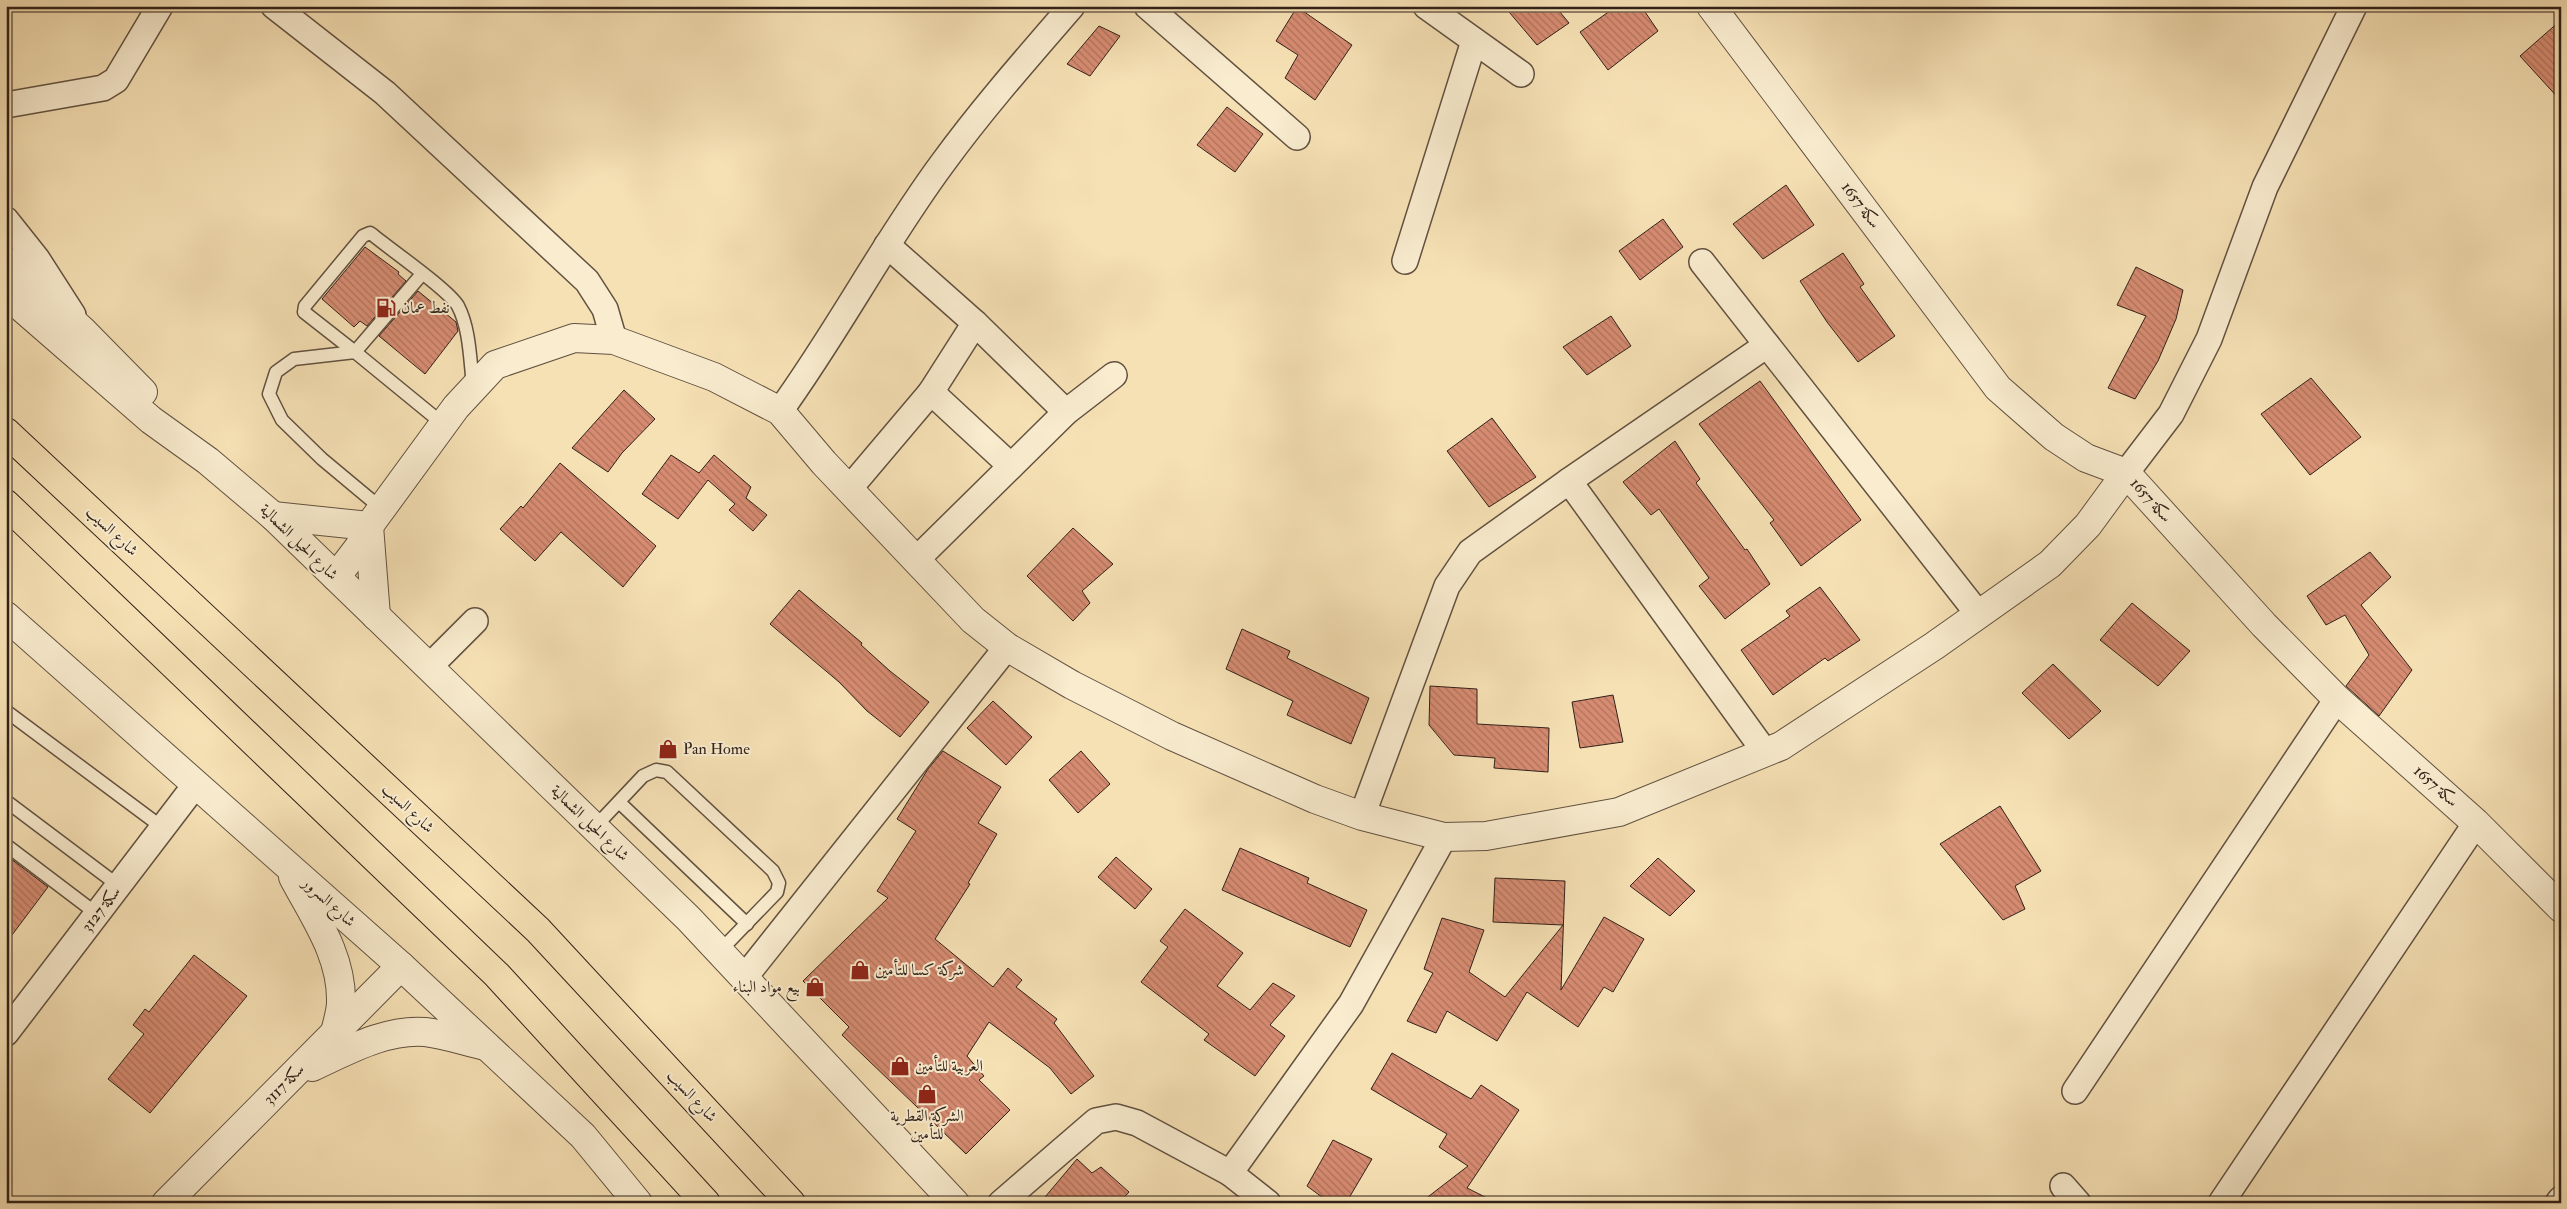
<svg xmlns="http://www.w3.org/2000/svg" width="2567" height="1209" viewBox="0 0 2567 1209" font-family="'IM FELL Double Pica',Amiri,serif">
	<defs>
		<pattern id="building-back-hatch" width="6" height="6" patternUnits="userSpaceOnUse" patternTransform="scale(1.25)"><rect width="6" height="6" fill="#d78c72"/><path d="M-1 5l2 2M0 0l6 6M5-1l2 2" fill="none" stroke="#af725d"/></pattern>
	</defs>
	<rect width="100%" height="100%" fill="#f6e1b5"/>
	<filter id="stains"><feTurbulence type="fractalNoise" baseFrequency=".004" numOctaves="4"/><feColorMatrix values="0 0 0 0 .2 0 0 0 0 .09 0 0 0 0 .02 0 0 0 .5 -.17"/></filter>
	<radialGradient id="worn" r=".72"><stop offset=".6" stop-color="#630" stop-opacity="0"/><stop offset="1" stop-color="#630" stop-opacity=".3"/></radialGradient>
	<g fill="url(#building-back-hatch)" stroke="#312119">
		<polygon points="1504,6 1555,6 1569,23 1537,45"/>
		<polygon points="1617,6 1641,6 1658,31 1608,70 1580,32"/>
		<polygon points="1297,7 1352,45 1315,100 1285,78 1298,55 1276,41"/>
		<polygon points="2561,20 2561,101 2520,56"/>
		<polygon points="1099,26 1120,36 1090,76 1067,64"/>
		<polygon points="1227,107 1263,134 1235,172 1197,145"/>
		<polygon points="1786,185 1814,225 1763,259 1733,224"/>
		<polygon points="1663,219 1683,247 1640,280 1619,251"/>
		<polygon points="365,247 399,272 398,274 406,281 367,326 360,321 354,327 322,299"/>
		<polygon points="1843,253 1864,284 1860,287 1895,336 1858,362 1827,322 1800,281"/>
		<polygon points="2136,267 2183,290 2176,319 2158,361 2135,399 2108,388 2146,316 2117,305"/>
		<polygon points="418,291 456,322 458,331 425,374 379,336"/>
		<polygon points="1611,316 1631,346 1587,375 1563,347"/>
		<polygon points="2311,378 2361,437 2310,475 2261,414"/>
		<polygon points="1760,381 1861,520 1801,566 1770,523 1774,520 1699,424"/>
		<polygon points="624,390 655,419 622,453 608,472 572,448"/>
		<polygon points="1492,418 1536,477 1489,507 1447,451"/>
		<polygon points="1675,441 1700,479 1696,483 1745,550 1747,549 1770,584 1725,619 1699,586 1709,578 1659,509 1651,515 1623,482"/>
		<polygon points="671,455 699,473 714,455 751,487 746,498 767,515 753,531 729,510 735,504 708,480 678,519 642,494"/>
		<polygon points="560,463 656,546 623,587 561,532 535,561 500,529 521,506 523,508"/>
		<polygon points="1073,528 1113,564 1082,591 1090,603 1073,621 1027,576"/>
		<polygon points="2370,552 2391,577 2361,605 2412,670 2379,716 2346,686 2369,655 2345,615 2326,625 2307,596"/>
		<polygon points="1820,587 1860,640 1828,661 1825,658 1773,695 1741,650 1790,616 1786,611"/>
		<polygon points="799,590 862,643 861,645 890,671 929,702 900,737 867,711 839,682 770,624"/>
		<polygon points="2132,603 2190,651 2158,686 2100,640"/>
		<polygon points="1242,629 1290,651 1287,658 1369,698 1351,744 1287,715 1293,701 1226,669"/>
		<polygon points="2053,664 2101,711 2069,739 2022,693"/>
		<polygon points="1430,686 1477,689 1477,724 1549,728 1548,772 1494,768 1495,758 1454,755 1429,725"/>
		<polygon points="1613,695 1623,742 1580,748 1572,702"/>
		<polygon points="993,701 1032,737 1006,765 967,728"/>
		<polygon points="943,751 1001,787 978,823 997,834 968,883 970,884 935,939 993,987 1008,968 1022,980 1016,987 1057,1019 1054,1023 1094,1076 1071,1094 1050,1068 989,1022 967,1056 984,1076 979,1080 1010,1110 966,1154 842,1035 849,1027 803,981 888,898 877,891 916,831 897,819 928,769"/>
		<polygon points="1081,751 1110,784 1078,813 1049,780"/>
		<polygon points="2000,806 2041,871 2015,886 2025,909 2003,920 1940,844"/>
		<polygon points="1240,848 1309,878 1307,883 1367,910 1350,947 1222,890"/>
		<polygon points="6,855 48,887 6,943"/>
		<polygon points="1116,857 1152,889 1135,909 1098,877"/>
		<polygon points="1658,858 1695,891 1670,916 1630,886"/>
		<polygon points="1495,878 1565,881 1561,990 1604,917 1644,939 1613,992 1604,987 1578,1027 1527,992 1497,1041 1447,1011 1436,1033 1407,1021 1433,973 1424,969 1442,918 1484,930 1469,972 1505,997 1563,925 1493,922"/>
		<polygon points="1185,909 1243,953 1217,986 1250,1010 1273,983 1295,996 1270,1025 1285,1036 1255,1076 1204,1040 1209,1034 1141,982 1168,947 1160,941"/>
		<polygon points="194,955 247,996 150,1113 108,1079 144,1034 133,1025 145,1009 149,1012"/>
		<polygon points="1392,1053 1471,1099 1481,1085 1519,1110 1467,1188 1497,1203 1420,1203 1468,1166 1439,1147 1447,1134 1371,1089"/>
		<polygon points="1333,1140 1372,1159 1346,1203 1330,1203 1307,1186"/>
		<polygon points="1077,1159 1092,1173 1101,1167 1129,1192 1119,1203 1040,1203"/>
	</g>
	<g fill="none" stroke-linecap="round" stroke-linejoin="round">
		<defs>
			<g id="service">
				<path d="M422 274 355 352 304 312 305 306 363 236 370 233 373 235C391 250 449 290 458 306 470 329 470 361 473 385"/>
				<polyline points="382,509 322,459 282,420 269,394 276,372 294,359 355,352 443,424"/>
				<polyline points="6,711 163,828"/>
				<polyline points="6,801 119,886"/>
				<polyline points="619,802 747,924"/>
				<polyline points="594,828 643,776 656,770 667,772 773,871 779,883 777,892 719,952"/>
				<polyline points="6,845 97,914"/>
			</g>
			<g id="minor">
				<polyline points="274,6 385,93 587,281 605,309 614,340"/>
				<polyline points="1147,6 1297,137"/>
				<polyline points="1426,6 1521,74"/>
				<polyline points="6,105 103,88 116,80 160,6"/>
				<polyline points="6,220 37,259 73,315"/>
				<polyline points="887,245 975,323 1066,412"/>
				<polyline points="1405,261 1474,41"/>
				<polyline points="1702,262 1979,615"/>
				<polyline points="931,392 1011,466"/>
				<path d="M780 411C838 331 883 244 942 164 982 109 1027 58 1072 6"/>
				<polyline points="2126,473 2171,414 2209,339 2265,187 2354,6"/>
				<polyline points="1569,481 1765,752"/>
				<polyline points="849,489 931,392 975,323"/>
				<polyline points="916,560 1066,412 1114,375"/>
				<polyline points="429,667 475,621"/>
				<polyline points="1362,816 1447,586 1470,552 1569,481 1767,345"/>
				<polyline points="744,978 1007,647"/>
				<polyline points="6,1033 196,784"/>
				<polyline points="2075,1091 2337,699"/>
				<polyline points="1230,1173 1351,1004 1444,837"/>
				<polyline points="2063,1186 2078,1203"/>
				<polyline points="1001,1203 1096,1121 1116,1117 1137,1123 1230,1173 1268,1203"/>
				<polyline points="2221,1203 2476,823"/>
				<polyline points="2558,1203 2561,1199"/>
			</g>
			<g id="tertiary">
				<polyline points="1711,6 1998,388 2054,437 2086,458 2126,473 2264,625 2337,699 2476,823 2561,908"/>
				<polyline points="6,261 82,330 143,392"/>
				<polyline points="6,294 151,420 208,461 273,516 689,919 955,1203"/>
				<polyline points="273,516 369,526"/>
				<polyline points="369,526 376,616"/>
				<polyline points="336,577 359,547 369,526 456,407 495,365 574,338 614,340 714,377 780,411 824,463 973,620 1007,647 1072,685 1172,736 1315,799 1362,816 1444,837 1486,836 1619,812 1781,746 1934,646 2050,564 2088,525 2126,473"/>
				<polyline points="6,616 401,966 583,1136 638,1203"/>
				<path d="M293 877C314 917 342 955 341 1002 341 1012 337 1023 335 1033"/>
				<path d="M312 1067C347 1051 385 1029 425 1032 445 1034 466 1042 486 1046"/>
				<polyline points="166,1203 401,966"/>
			</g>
			<g id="trunk">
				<polyline points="6,432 538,930 791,1203"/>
				<polyline points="6,504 497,975 706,1203"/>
			</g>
		</defs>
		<use href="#service" stroke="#625140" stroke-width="15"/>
		<use href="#minor" stroke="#625140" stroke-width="28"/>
		<use href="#tertiary" stroke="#625140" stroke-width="30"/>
		<use href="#trunk" stroke="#312119" stroke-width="30"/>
		<use href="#service" stroke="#f9eccf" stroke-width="12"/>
		<use href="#minor" stroke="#f9eccf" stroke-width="25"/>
		<use href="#tertiary" stroke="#f9eccf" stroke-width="28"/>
		<use href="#trunk" stroke="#f6e1b5" stroke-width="28"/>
	</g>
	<defs>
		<symbol id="fuel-bare" viewBox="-9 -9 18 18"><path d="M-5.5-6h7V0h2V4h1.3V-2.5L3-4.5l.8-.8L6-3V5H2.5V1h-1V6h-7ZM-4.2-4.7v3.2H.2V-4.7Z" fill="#8f2418" stroke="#f9eccf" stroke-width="2.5" paint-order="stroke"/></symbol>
		<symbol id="shop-bare" viewBox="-9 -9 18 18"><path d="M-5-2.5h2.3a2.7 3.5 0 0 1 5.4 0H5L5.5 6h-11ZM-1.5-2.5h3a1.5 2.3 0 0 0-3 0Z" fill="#8f2418" stroke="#f9eccf" stroke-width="2.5" paint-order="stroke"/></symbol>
	</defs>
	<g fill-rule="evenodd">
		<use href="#fuel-bare" x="372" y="294" width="28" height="28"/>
		<use href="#shop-bare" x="654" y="735" width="28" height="28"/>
		<use href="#shop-bare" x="846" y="956" width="28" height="28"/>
		<use href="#shop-bare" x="801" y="973" width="28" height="28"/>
		<use href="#shop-bare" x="886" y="1052" width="28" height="28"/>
		<use href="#shop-bare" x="913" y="1080" width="28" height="28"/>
	</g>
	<g text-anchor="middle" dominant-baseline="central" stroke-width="4" stroke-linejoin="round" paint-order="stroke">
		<g font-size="16" fill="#312119" stroke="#f9eccf">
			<text transform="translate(1861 205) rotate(53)">سكة 1657</text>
			<text transform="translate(2151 500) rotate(48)">سكة 1657</text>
			<text transform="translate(112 531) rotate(43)">شارع السيب</text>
			<text transform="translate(299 542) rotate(44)">شارع الحيل الشمالية</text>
			<text transform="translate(2436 786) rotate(42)">سكة 1657</text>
			<text transform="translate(408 808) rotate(43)">شارع السيب</text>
			<text transform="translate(590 823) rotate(44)">شارع الحيل الشمالية</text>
			<text transform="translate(329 902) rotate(42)">شارع السرور</text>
			<text transform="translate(101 909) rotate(-52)">سكة 3127</text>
			<text transform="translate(284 1084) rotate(-45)">سكة 3117</text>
			<text transform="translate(692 1096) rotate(47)">شارع السيب</text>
		</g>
		<g font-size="16" fill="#312119" stroke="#f9eccf" text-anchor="start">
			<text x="401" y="308">نفط عمان</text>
			<text x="683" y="749">Pan Home</text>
			<text x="875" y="970">شركة كسا للتأمين</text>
			<text x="800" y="987" text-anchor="end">بيع مواد البناء</text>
			<text x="915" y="1066">العربية للتأمين</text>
			<text x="927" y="1116" text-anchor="middle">الشركة القطرية<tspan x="927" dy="18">للتأمين</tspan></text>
		</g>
	</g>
	<rect width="2567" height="1209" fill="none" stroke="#f6e1b5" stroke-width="25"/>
	<rect x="8" y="8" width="2552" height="1194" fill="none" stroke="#312119" stroke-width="2.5"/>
	<rect x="12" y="12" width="2542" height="1184" fill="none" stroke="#312119"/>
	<rect width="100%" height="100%" filter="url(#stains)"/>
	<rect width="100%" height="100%" fill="url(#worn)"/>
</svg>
